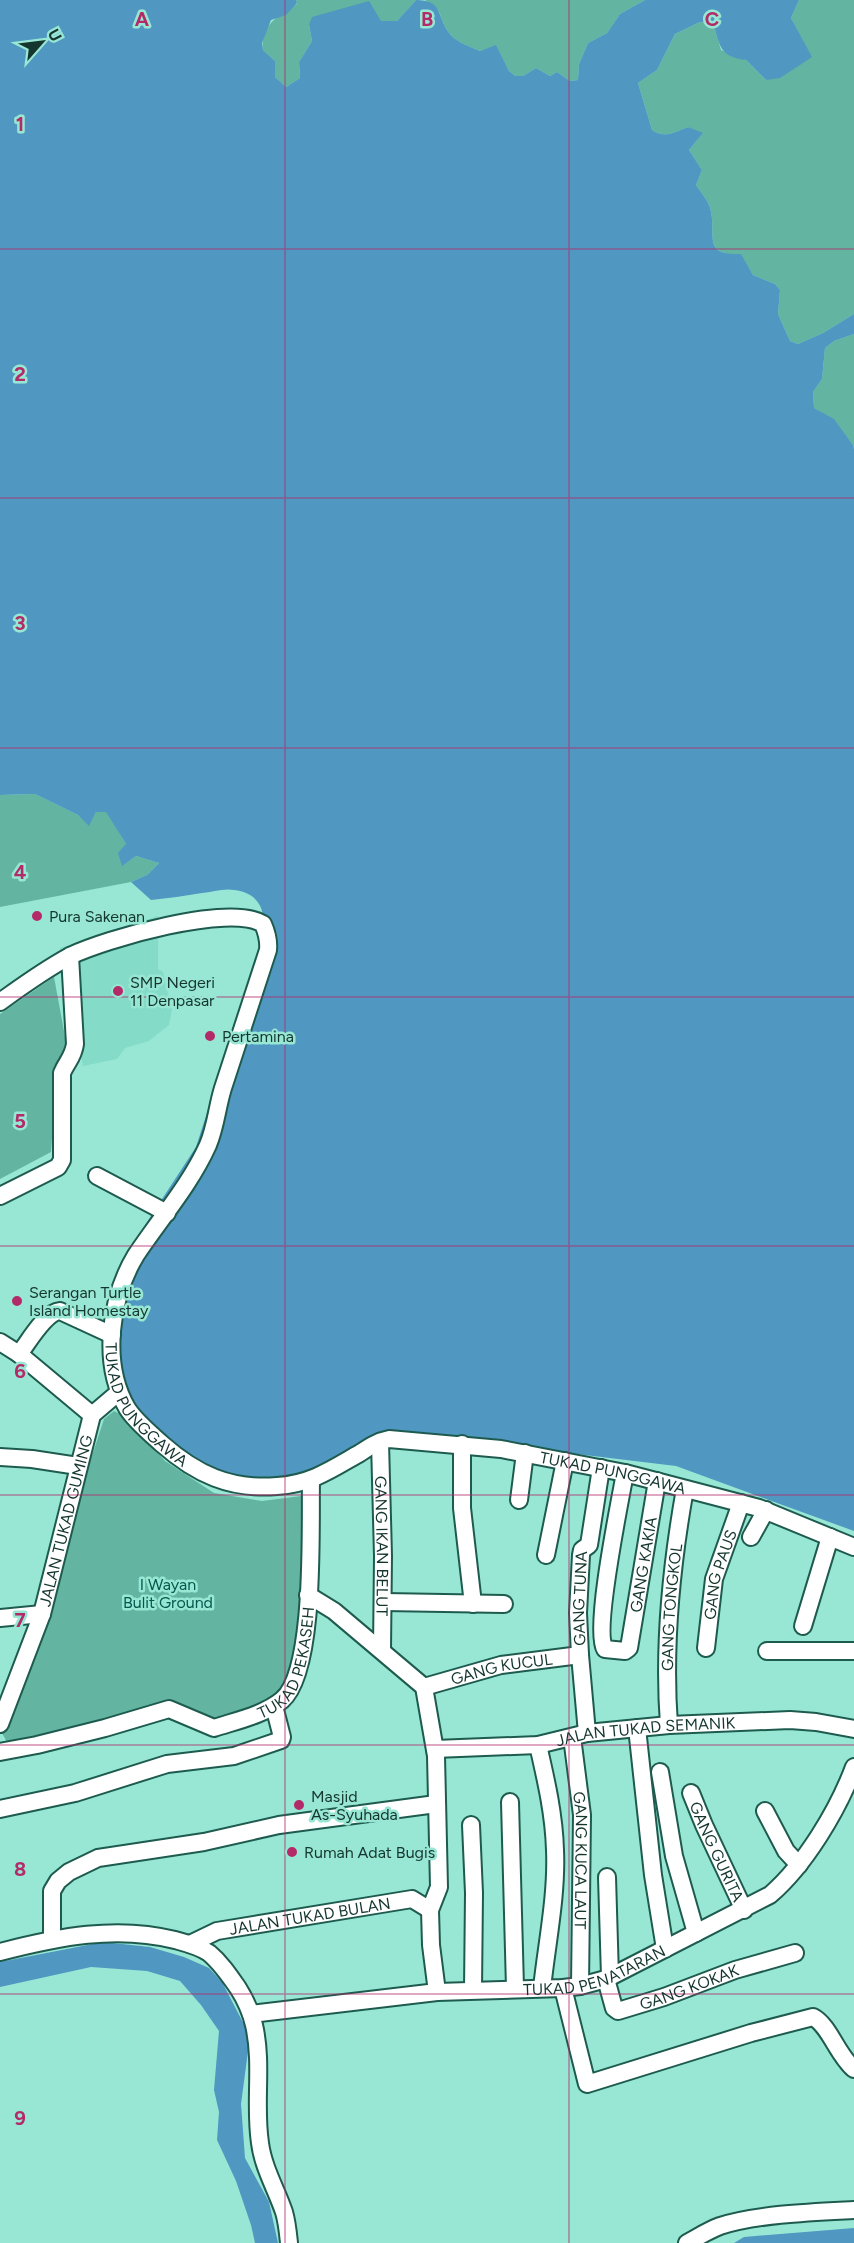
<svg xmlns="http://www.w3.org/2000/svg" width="854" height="2243" viewBox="0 0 854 2243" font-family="Figtree,sans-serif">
	<rect width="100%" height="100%" fill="#98e7d4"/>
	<polygon fill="#83dbc8" points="158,916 158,969 163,972 172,1010 169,1025 149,1041 125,1048 117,1059 83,1066 60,948"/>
	<g fill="#63b4a1">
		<path d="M296 0H416L397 21 309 25 312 41 299 62 300 78 286 87 275 77V61L263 50C260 25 279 15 297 4Z"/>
		<path d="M425 0H645L620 14 607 33 588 43 579 64 578 80 570 81 557 72 550 76 536 68 523 76H515L509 71 496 46 480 51C469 46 454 42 447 30 437 13 445 12 425 0Z"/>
		<path d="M799 0H854V314L823 333 798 344 790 341 778 314 780 290 775 284 753 275 741 255C699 255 719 231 709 205 706 198 700 191 696 185L702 170 689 150 702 134 688 127C675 132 664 139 652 130L638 83 657 70 675 34 700 22 713 23 721 50 746 60 766 80 811 57 791 18Z"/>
		<polygon points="854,334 854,449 853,445 834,420 814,408 813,392 822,379 825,348 834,341"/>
		<polygon points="35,794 78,815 89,825 96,812 106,811 126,844 123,865 136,856 159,863 147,875 131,882 0,907 0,795"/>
		<polygon points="54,977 66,1042 57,1069 51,1152 0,1179 0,1014"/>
		<polygon points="114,1411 128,1418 165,1461 214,1493 262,1501 309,1495 297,1652 285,1685 268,1700 213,1723 173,1704 8,1744 2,1733 4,1724 46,1617 87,1471 104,1419"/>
	</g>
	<g fill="#5097c1">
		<path d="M0 0H296L297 3 286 15 271 20 262 43 263 50 275 61V77L286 87 300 78 299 62 312 41 309 25 312 17 369 1 381 21H397L416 0C442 0 437 14 447 30 454 42 469 46 480 51L496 45 509 71 515 76H523L536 68 550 76 557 72 570 81 578 80 579 64 588 43 607 33 620 14 645 0H799L791 18 812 57 780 78 766 80 746 60C719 57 720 45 713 23L700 22 675 34 657 70 638 83 652 130C664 139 675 132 688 127L703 133 689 150 702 170 696 185C700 191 706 198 709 205 719 231 699 256 741 254L753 275 775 284 780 290 778 314 790 341 798 344 823 333 854 314V334L834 341 825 348 822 379 813 392 814 408 834 419 853 445 854 449V1531L676 1466 387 1431 320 1472 274 1481 217 1478 144 1420 111 1370 115 1284 134 1242 196 1147 256 961 266 949 260 947C267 922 267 894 234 890 224 888 212 892 202 893 185 896 168 898 151 900L131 882 147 875 159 863 136 856 122 866 118 853 126 844 106 812H96L89 826 78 815 35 794 0 795Z"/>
		<polygon points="103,1942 150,1947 184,1957 209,1968 222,1982 250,2036 241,2104 245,2158 269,2202 278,2243 255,2243 251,2225 236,2181 217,2140 219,2112 214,2090 219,2031 201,2005 180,1981 147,1971 91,1967 0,1987 0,1962"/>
		<polygon points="854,2228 854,2243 734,2243 744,2237"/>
	</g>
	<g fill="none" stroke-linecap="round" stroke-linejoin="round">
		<defs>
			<g id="minor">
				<path id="s1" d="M0 1002C22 986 46 969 70 956 105 939 230 903 263 924 267 933 269 940 268 950 253 996 238 1042 223 1088 217 1107 216 1126 208 1145 190 1185 160 1219 136 1255 110 1298 101 1363 127 1408 135 1421 150 1433 162 1444 196 1474 230 1490 277 1486 311 1484 332 1469 360 1453 369 1447 378 1441 389 1439L501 1449 625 1473 759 1508 854 1547"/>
				<polyline points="97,1176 167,1213"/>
				<path d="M0 1196 58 1167 62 1160V1073C67 1061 73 1058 75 1044L70 956"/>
				<polyline points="0,1342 19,1354 92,1415"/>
				<path d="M19 1354C28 1343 45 1312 60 1311L112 1335"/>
				<path id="s2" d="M380 1442 383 1556 382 1650"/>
				<polyline points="462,1444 462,1508 473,1604"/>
				<polyline points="0,1457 32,1459 78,1466"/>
				<path id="s3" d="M625 1473C620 1501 593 1631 605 1649L625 1651 629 1648 657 1481"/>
				<polyline points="519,1500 525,1453"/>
				<polyline points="751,1537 766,1510"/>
				<polyline points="546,1555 565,1461"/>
				<polyline points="308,1595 334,1611 424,1687 436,1756 439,1887 430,1910 431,1945 437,1992"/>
				<polyline points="384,1602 504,1604"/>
				<polyline points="0,1618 42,1614"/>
				<polyline points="803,1626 830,1537"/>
				<path id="s4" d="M706 1648 714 1579 741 1503"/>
				<polyline points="767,1651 854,1651"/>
				<path id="s5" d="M424 1687 501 1665 580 1655"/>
				<path id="s6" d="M0 1724 42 1614 92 1415 119 1392"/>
				<path id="s7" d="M669 1725C663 1646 671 1567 685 1489"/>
				<polyline points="637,1728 653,1875 665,1949"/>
				<path id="s8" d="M587 1733 580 1655 578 1613 581 1555 582 1550 589 1545 601 1468"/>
				<path id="s9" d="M572 1737 582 1815 580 1986"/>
				<path d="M538 1745C546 1780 554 1814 555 1850 557 1895 547 1942 542 1988"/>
				<path id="s10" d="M435 1749 538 1745 587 1733 669 1725 790 1720 816 1722 854 1729"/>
				<path id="s11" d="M0 1752 37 1745 105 1728 169 1709 214 1728C235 1721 264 1715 282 1700 316 1671 310 1526 311 1480"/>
				<polyline points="660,1772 674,1856 696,1933"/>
				<path id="s12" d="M691 1793 704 1825 744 1910"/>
				<polyline points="510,1802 515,1988"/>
				<polyline points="0,1809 75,1793 167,1764 234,1756 281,1740 282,1737 274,1706"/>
				<polyline points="765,1811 786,1851 799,1865"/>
				<polyline points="471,1825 474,1893 473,1990"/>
				<polyline points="607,1877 610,1977"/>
				<polyline points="52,1939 52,1891 58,1881 69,1872 98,1858 204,1842 279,1825 436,1804"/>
				<path id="s13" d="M190 1944 217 1931 412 1899 430 1910"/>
				<path d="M0 1952C58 1937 116 1925 175 1940 186 1943 199 1946 209 1953 221 1963 229 1975 238 1988 245 1999 251 2012 254 2025 263 2064 254 2104 260 2143 263 2167 276 2189 284 2212 287 2222 288 2233 289 2243"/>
				<path id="s14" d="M606 1979 614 2008 618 2011 664 1997 735 1970 795 1953"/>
				<path d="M563 1988 587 2084 751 2033 813 2017C829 2025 838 2056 854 2069"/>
				<path id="s15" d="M251 2014 437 1992 563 1988 580 1986 606 1979 770 1895C805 1865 838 1810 854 1767"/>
				<path d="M687 2243C698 2237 709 2230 720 2226 757 2214 815 2212 854 2210"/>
			</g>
		</defs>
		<use href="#minor" stroke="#1e5b4f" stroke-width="20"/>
		<use href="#minor" stroke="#fff" stroke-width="16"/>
	</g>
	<path fill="none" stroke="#b32a69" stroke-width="1.5" stroke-opacity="0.55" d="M285 0V2243M569 0V2243M0 249H854M0 498H854M0 748H854M0 997H854M0 1246H854M0 1495H854M0 1745H854M0 1994H854"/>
	<g fill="#b32a69" stroke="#98e7d4" stroke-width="2">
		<circle cx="37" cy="916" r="6"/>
		<circle cx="118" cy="991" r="6"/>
		<circle cx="210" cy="1036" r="6"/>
		<circle cx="17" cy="1301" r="6"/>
		<circle cx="299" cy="1805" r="6"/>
		<circle cx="292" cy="1852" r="6"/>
	</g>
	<g text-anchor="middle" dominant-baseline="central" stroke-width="5" stroke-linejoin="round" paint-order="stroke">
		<g font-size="16" fill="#15362f" stroke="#98e7d4" text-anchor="start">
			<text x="49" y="916">Pura Sakenan</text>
			<text x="130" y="982">SMP Negeri<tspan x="130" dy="18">11 Denpasar</tspan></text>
			<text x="222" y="1036">Pertamina</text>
			<text x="29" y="1292">Serangan Turtle<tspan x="29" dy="18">Island Homestay</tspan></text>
			<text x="311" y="1796">Masjid<tspan x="311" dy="18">As-Syuhada</tspan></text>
			<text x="304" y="1852">Rumah Adat Bugis</text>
		</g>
		<g font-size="16" fill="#15362f" stroke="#98e7d4">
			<text stroke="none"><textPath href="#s1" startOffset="812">TUKAD PUNGGAWA</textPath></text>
			<text stroke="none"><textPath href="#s1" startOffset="1332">TUKAD PUNGGAWA</textPath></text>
			<text stroke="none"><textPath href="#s6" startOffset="214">JALAN TUKAD GUMING</textPath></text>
			<text stroke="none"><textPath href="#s2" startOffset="104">GANG IKAN BELUT</textPath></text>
			<text stroke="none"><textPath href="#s3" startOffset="288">GANG KAKIA</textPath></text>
			<text stroke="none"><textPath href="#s4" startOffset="75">GANG PAUS</textPath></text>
			<text stroke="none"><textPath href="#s8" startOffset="135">GANG TUNA</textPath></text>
			<text stroke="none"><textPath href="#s7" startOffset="118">GANG TONGKOL</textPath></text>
			<text stroke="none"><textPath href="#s11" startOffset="333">TUKAD PEKASEH</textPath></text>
			<text stroke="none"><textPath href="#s5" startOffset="80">GANG KUCUL</textPath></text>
			<text stroke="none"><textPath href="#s10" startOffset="212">JALAN TUKAD SEMANIK</textPath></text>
			<text stroke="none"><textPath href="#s12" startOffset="64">GANG GURITA</textPath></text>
			<text stroke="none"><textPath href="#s9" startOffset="124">GANG KUCA LAUT</textPath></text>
			<text stroke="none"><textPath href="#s13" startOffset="124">JALAN TUKAD BULAN</textPath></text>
			<text stroke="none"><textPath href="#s15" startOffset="348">TUKAD PENATARAN</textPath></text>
			<text stroke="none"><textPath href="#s14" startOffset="110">GANG KOKAK</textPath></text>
		</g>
		<g font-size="16" fill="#04594c" stroke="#98e7d4">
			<text x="168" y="1584">I Wayan<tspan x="168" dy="18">Bulit Ground</tspan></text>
		</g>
	</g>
	<g font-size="20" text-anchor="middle" font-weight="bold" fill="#b32a69" stroke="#98e7d4" stroke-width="5" stroke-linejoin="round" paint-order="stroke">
		<text x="142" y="26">A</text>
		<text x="427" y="26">B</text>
		<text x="712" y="26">C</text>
		<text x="20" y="131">1</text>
		<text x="20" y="381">2</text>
		<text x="20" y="630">3</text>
		<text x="20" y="879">4</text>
		<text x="20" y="1128">5</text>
		<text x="20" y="1378">6</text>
		<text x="20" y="1627">7</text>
		<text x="20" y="1876">8</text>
		<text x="20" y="2125">9</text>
	</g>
	<g transform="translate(42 42) rotate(62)" stroke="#98e7d4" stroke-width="4.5" paint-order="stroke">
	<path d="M0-4.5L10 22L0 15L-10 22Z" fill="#15362f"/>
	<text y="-9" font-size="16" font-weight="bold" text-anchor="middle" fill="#15362f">U</text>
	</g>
</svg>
